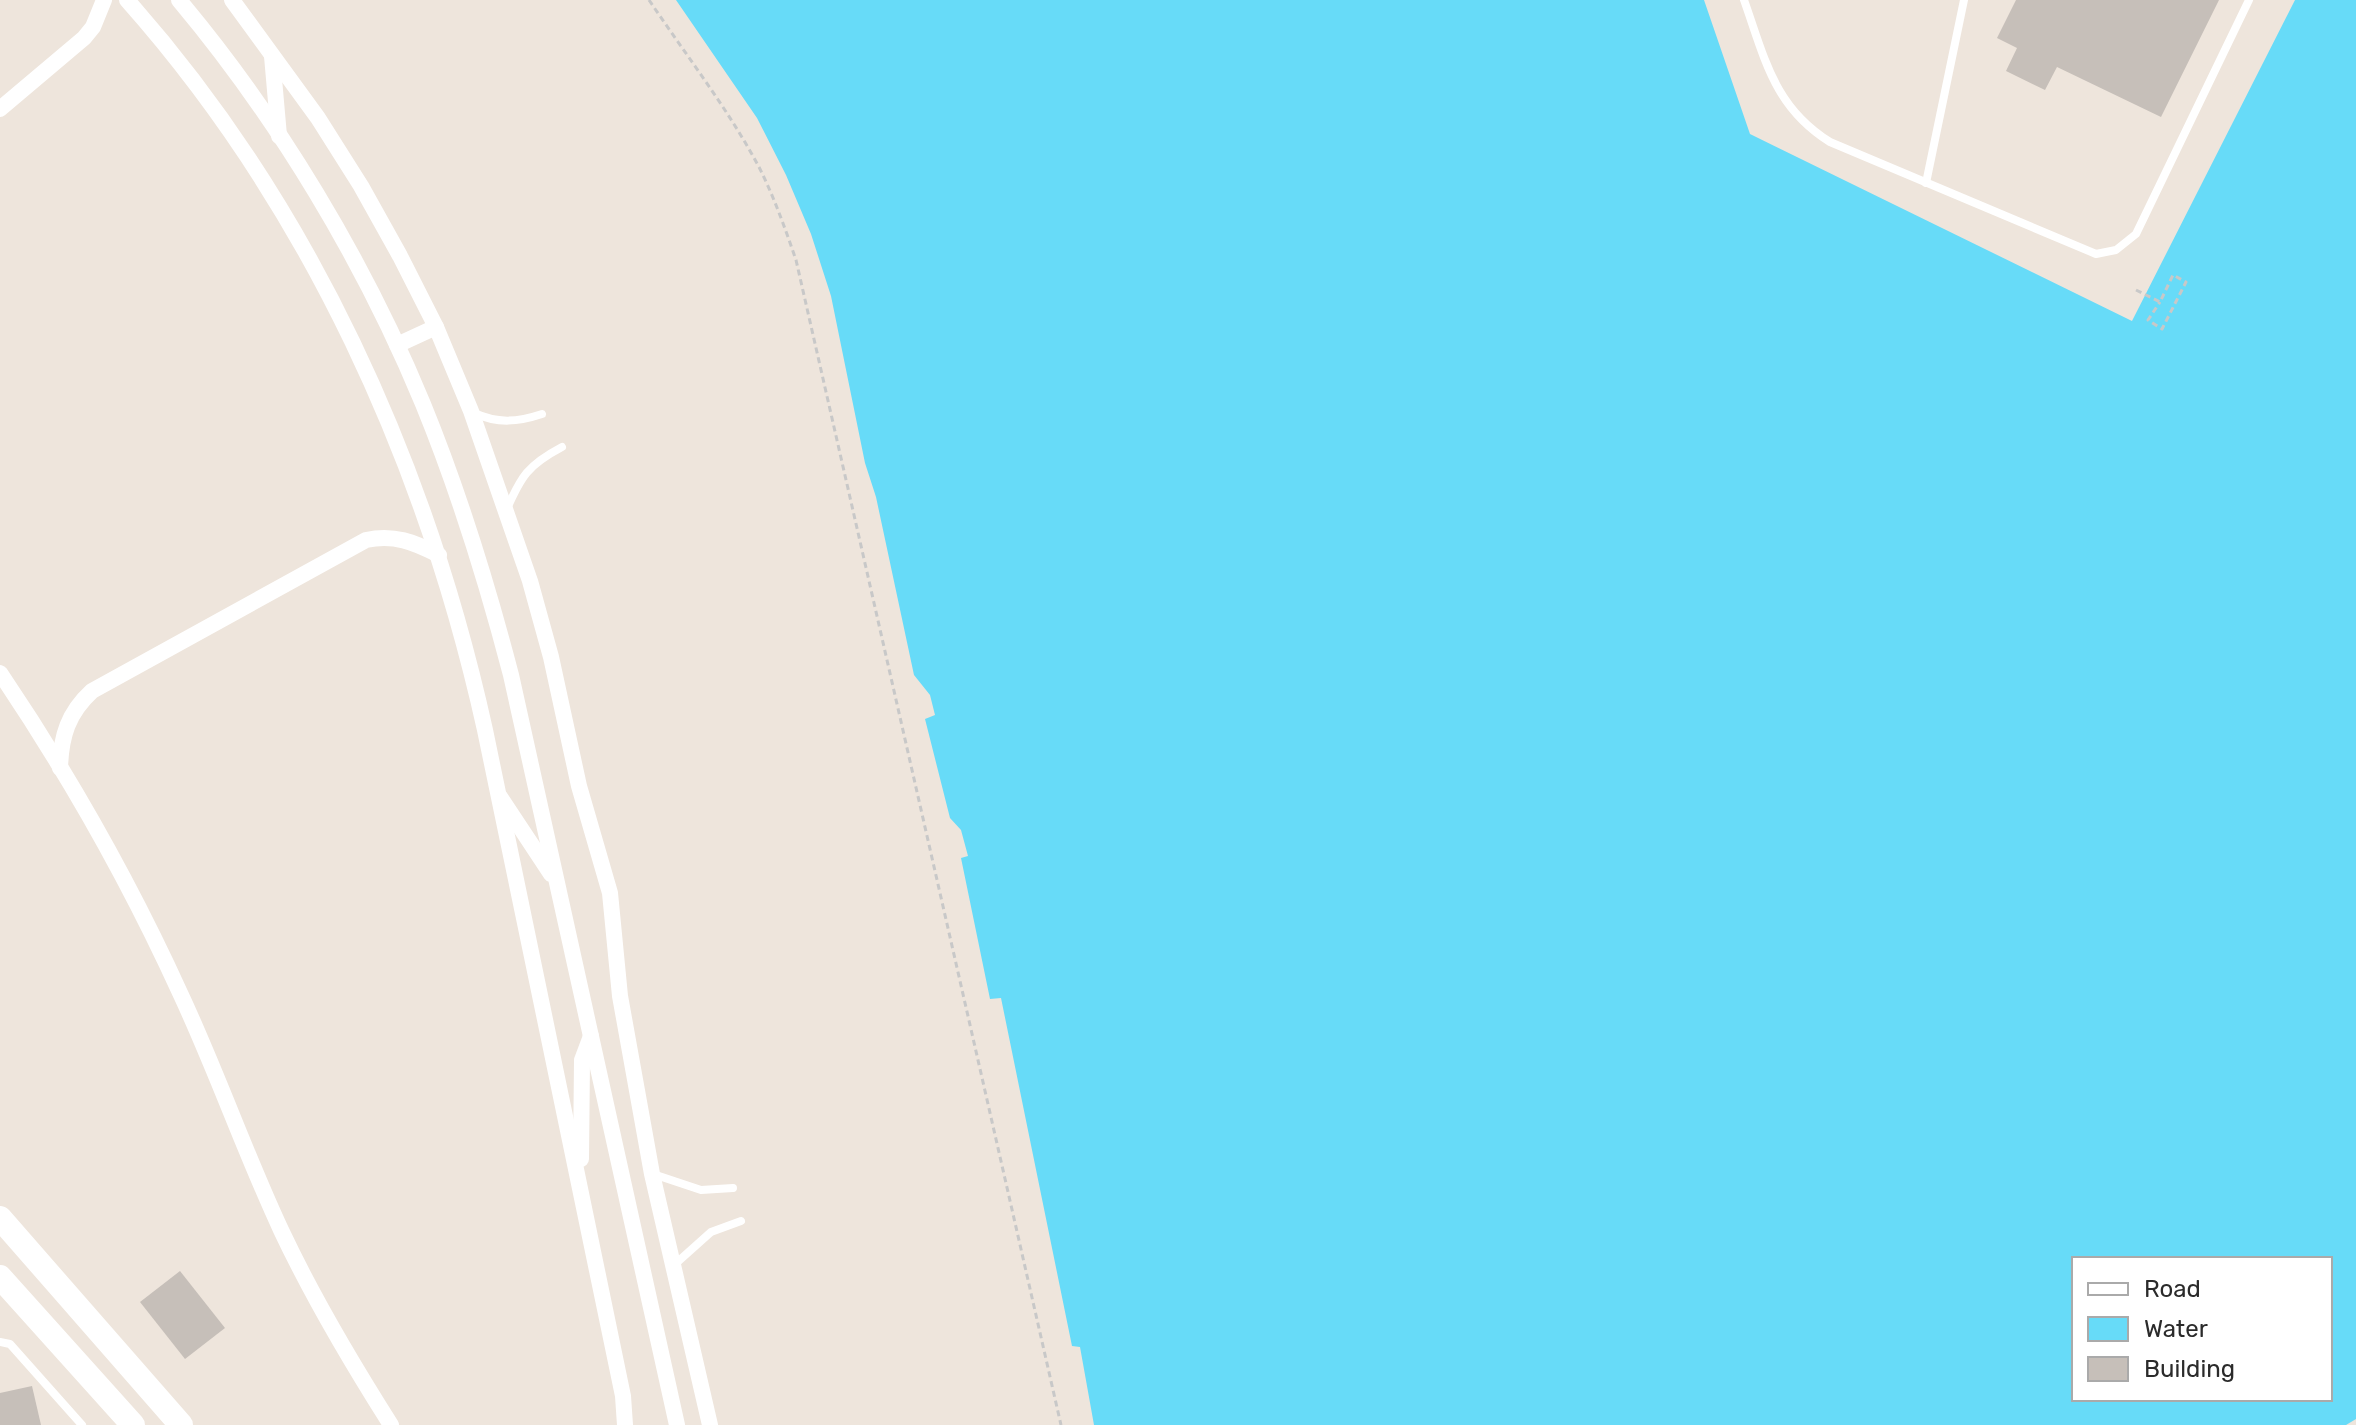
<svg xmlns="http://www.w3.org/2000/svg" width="2356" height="1425" viewBox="0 0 2356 1425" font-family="Rubik,sans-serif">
	<rect width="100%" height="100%" fill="#eee5dc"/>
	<path fill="#67dbf8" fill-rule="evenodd" d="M676 0H1704L1750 134 2132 321 2295 0H2356V1419L2346 1425H1094L1080 1347 1072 1346 1001 998 990 999 961 858 968 856 961 830 950 818 925 719 935 715 930 695 914 675 876 497 865 463 831 296 811 234 786 175 757 118ZM2074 1259H2330V1399H2074Z"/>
	<g fill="#c6bfb9">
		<polygon points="2016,0 2219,0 2161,117 2057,67 2045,90 2006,71 2017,48 1997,38"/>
		<polygon points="180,1271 225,1328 185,1359 140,1302"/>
		<polygon points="32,1386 41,1425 0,1425 0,1393"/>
	</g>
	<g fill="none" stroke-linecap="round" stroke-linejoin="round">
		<g stroke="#c8c8c8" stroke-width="3" stroke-dasharray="6 4" stroke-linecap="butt">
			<path d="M649 0C686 55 728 109 759 167 774 197 785 228 796 260L1061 1425"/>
			<polyline points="2136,290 2160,302 2173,275 2186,282 2162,329 2148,320 2160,302"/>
		</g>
		<g stroke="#fff" stroke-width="8">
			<path d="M1744 0C1765 59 1774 107 1830 142L2096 254 2116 250 2136 234 2249 0"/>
			<polyline points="1926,183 1964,0"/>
			<path d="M474 413C498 424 518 422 542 414"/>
			<path d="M506 511C521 476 528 465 562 447"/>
			<polyline points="653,1174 701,1190 733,1188"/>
			<polyline points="673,1266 711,1232 741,1221"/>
			<polyline points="0,1342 10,1344 82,1425"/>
		</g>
		<g stroke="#fff" stroke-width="16">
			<path d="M127 0C310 206 426 463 485 730L623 1396 625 1425"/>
			<path d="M179 0C278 118 364 261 423 404 459 492 487 583 511 675L677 1425"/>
			<polyline points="232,0 318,118 361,186 400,256 436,327 471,411 530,581 551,657 579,786 610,893 620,996 652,1174 710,1425"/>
			<polyline points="272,56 279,136"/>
			<polyline points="0,109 84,38 93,27 104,0"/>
			<polyline points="397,345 436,327"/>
			<path d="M0 673C69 775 130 883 181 995 217 1072 245 1153 281 1230 313 1298 351 1362 391 1425"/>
			<path d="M60 768C61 736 68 713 92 691L366 540C394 534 414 542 439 555"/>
			<polyline points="500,797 551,874"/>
			<polyline points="581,1159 582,1060 591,1036"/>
		</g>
		<g stroke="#fff" stroke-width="24">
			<polyline points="0,1218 181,1425"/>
			<polyline points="0,1277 133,1425"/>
		</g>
	</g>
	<rect x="2072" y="1257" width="260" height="144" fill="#ffffff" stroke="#aaaaaa" stroke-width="2"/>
	<rect x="2088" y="1283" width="40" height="12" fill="#ffffff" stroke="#aaaaaa" stroke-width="2"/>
	<text x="2144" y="1297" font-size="24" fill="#2b2b2b">Road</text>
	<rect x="2088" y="1317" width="40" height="24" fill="#67dbf8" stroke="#aaaaaa" stroke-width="2"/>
	<text x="2144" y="1337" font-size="24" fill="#2b2b2b">Water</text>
	<rect x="2088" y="1357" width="40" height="24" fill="#c6bfb9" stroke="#aaaaaa" stroke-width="2"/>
	<text x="2144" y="1377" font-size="24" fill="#2b2b2b">Building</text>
</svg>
